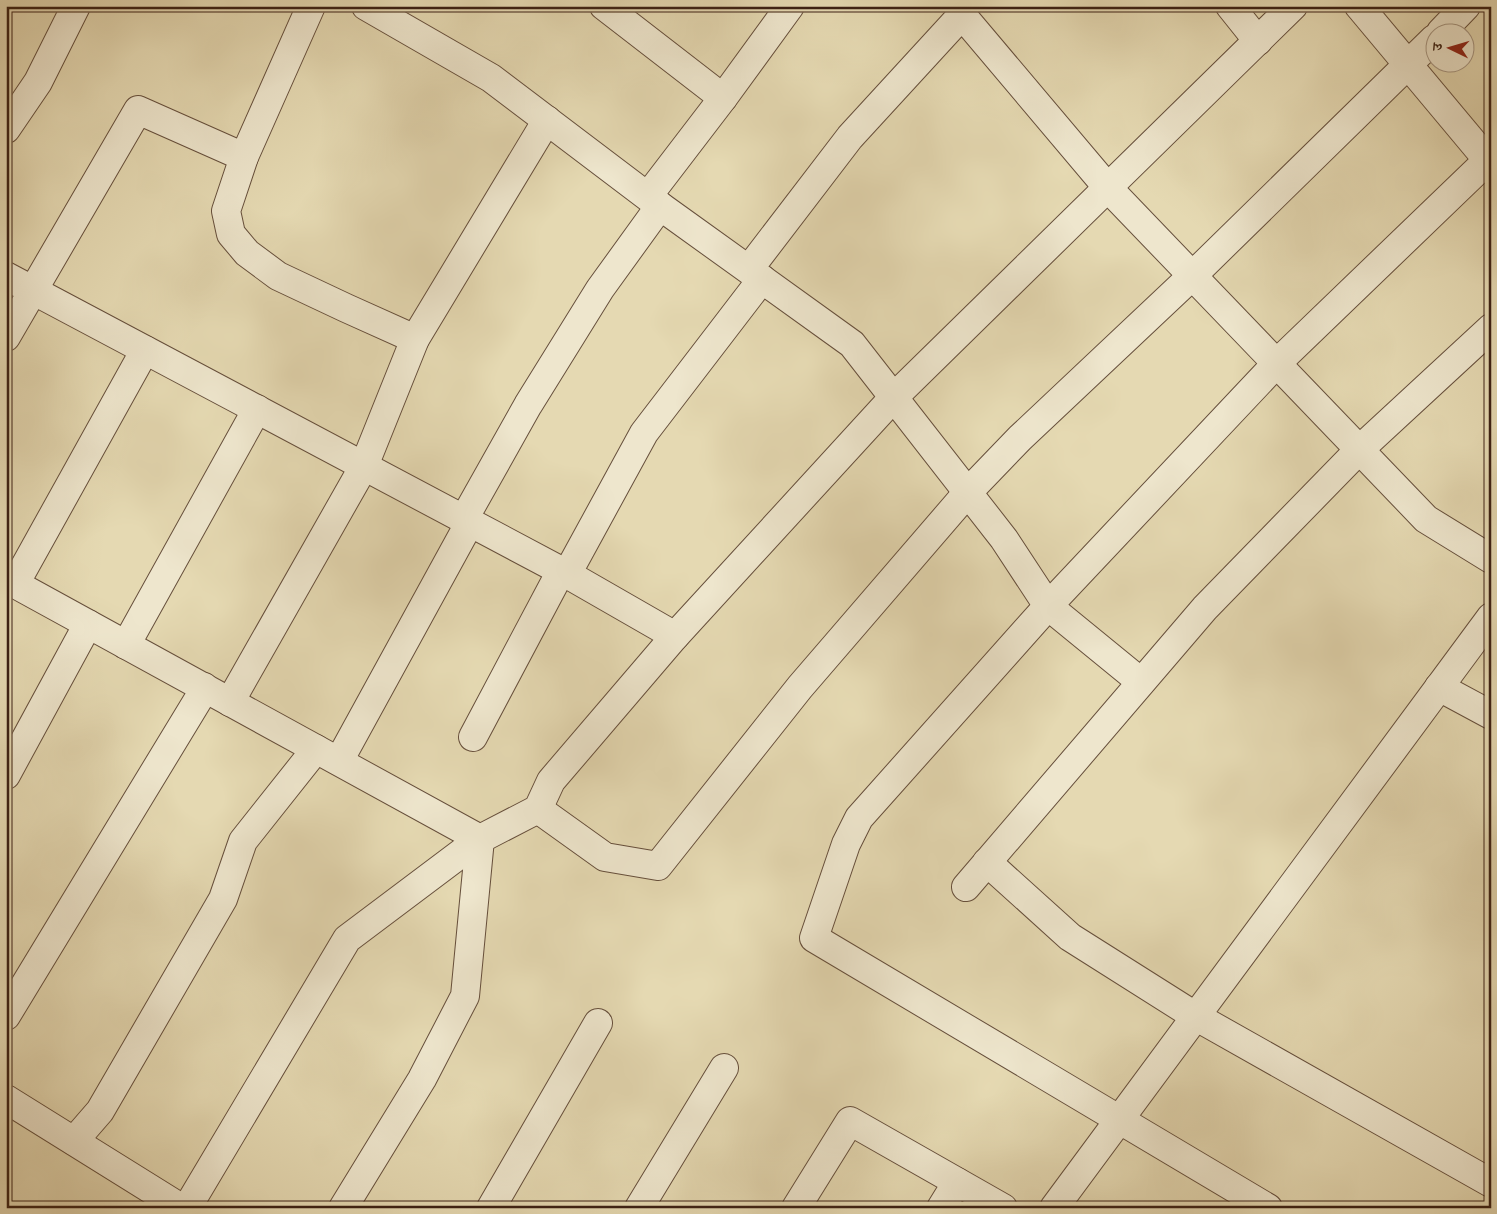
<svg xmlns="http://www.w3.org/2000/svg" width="1497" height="1214" viewBox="0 0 1497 1214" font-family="'IM FELL English','Noto Serif Devanagari',serif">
	<rect width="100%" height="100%" fill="#e5d9b2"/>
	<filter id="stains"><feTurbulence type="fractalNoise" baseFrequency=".004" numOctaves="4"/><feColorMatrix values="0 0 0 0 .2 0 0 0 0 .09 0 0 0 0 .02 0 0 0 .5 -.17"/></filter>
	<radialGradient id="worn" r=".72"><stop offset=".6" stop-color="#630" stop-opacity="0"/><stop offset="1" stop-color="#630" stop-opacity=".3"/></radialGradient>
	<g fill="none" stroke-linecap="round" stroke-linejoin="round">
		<defs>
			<g id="minor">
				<polyline points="311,6 244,157 226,211 231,234 247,253 278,276 346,308 415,339"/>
				<polyline points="366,6 491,78 660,206 852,344 1004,539 1048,606 1141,682"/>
				<polyline points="604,6 723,98"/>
				<polyline points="1230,6 1258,41"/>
				<polyline points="1359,6 1491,164"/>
				<polyline points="1441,32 1466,6"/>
				<polyline points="6,129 38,82 76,6"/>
				<polyline points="648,196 723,98 790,6"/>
				<polyline points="749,269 850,137 962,15 1108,188 1426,519 1491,559"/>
				<polyline points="6,276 567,574 644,433 762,279"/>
				<polyline points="6,337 138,110 244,157"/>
				<polyline points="464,519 528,405 600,289 660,206"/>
				<polyline points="567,574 675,636"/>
				<polyline points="6,579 480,839 465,996 422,1079 343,1208"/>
				<polyline points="15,584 145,350"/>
				<polyline points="126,645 257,409"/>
				<polyline points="1439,687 1491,715"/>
				<polyline points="230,702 364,466 415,339 547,120"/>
				<polyline points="473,737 561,571"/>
				<polyline points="339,761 470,522"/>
				<polyline points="6,775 88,624"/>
				<polyline points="538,809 605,857 658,866 800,687 968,492 1020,438 1192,276 1434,39"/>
				<polyline points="987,862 1070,937 1195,1016 1491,1183"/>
				<polyline points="966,887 1205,608 1359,450 1491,328"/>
				<polyline points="6,1016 204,690 204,687"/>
				<polyline points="6,1099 181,1208"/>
				<polyline points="74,1141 100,1111 223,899 243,841 316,749"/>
				<polyline points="187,1208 347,939 480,839 538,809 551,781 675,636 894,397 1293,6"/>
				<polyline points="491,1208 598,1023"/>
				<polyline points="639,1208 724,1068"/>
				<polyline points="796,1208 850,1121 1003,1208"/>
				<polyline points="941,1208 957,1182"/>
				<polyline points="1054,1208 1491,617"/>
				<polyline points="1268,1208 814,938 846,844 859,818 1048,606 1276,364 1491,157"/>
			</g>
		</defs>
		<use href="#minor" stroke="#664f3c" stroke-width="30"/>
		<use href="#minor" stroke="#eee6cd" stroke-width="28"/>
	</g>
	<rect width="1497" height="1214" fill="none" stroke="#e5d9b2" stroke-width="25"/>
	<rect x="8" y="8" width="1482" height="1199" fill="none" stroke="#3c2114" stroke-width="2.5"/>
	<rect x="12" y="12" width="1472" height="1189" fill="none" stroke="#3c2114"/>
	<g transform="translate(1450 48) rotate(275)"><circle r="24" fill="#eee6cd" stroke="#a79783"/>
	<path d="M0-4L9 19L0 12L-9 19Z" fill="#8f2418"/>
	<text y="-8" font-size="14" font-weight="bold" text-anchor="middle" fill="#3c2114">उ</text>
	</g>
	<rect width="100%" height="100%" filter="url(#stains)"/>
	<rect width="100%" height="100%" fill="url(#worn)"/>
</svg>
